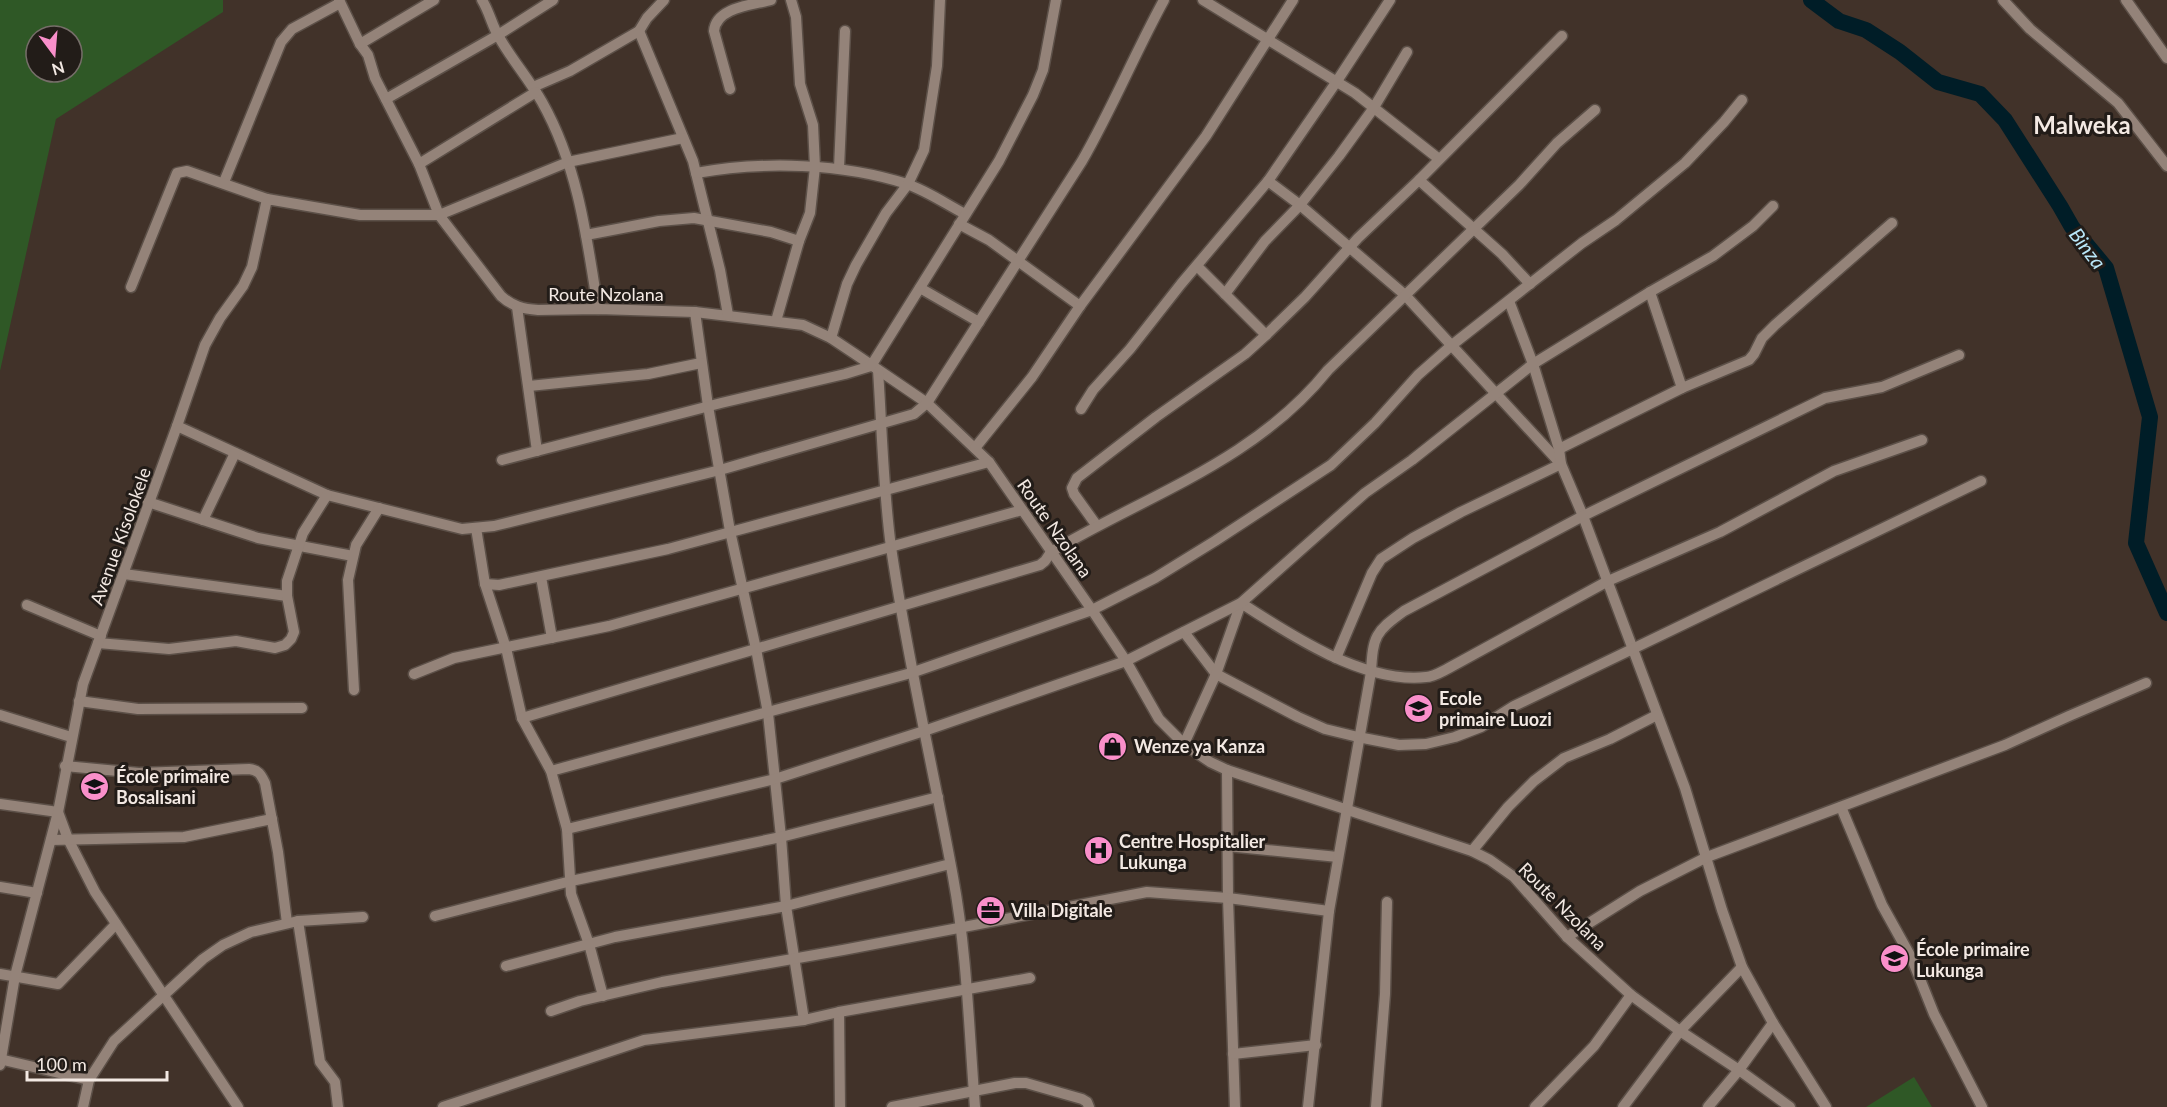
<svg xmlns="http://www.w3.org/2000/svg" width="2167" height="1107" viewBox="0 0 2167 1107" font-family="Lato,sans-serif">
	<rect width="100%" height="100%" fill="#413229"/>
	<g fill="#2f5826" fill-rule="evenodd">
		<path d="M0 0H223V12L56 119 0 371ZM36 36H72V72H36Z"/>
		<polygon points="1914,1077 1932,1107 1866,1107"/>
	</g>
	<g fill="none" stroke-linecap="round" stroke-linejoin="round">
		<polyline stroke="#001d27" stroke-width="16" points="1811,0 1839,21 1866,30 1900,52 1938,82 1980,94 2005,120 2060,206 2072,227 2106,268 2150,417 2136,543 2167,613"/>
		<defs>
			<g id="street">
				<path d="M339 0 360 44 368 55 375 78 419 164 439 215 501 296C512 306 523 309 538 310L598 309 695 312 803 325 831 338 855 354 927 403 989 462 1092 610 1126 661 1159 719 1184 744 1210 762 1227 770 1472 851 1490 860 1514 877 1567 937 1631 995 1680 1031 1739 1070 1790 1107"/>
				<path d="M482 0C490 13 492 26 499 37 512 60 529 79 542 102 578 166 587 238 598 309"/>
				<polyline points="1203,0 1355,93 1439,159"/>
				<polyline points="2003,0 2030,29 2118,103 2167,166"/>
				<polyline points="2126,0 2167,58"/>
				<polyline points="639,31 693,161 720,270 728,315"/>
				<polyline points="360,44 434,0"/>
				<polyline points="533,87 570,71 639,31 647,18 664,0"/>
				<path d="M730 89 714 31C716 7 753 5 771 0"/>
				<polyline points="386,99 498,35 553,0"/>
				<polyline points="419,164 536,92"/>
				<polyline points="839,168 845,31"/>
				<path d="M696 173C763 161 842 163 907 184 927 191 946 204 965 214"/>
				<polyline points="1419,180 1502,254 1530,284"/>
				<polyline points="1268,181 1300,205 1405,295 1561,464 1583,516 1685,788 1722,910 1742,967 1773,1023 1826,1107"/>
				<polyline points="224,182 281,42 292,29 340,3"/>
				<polyline points="959,224 989,240 1080,306"/>
				<polyline points="586,235 659,221 694,218 771,232 799,241"/>
				<polyline points="1197,266 1266,335"/>
				<polyline points="131,287 177,173 187,171 267,199"/>
				<polyline points="920,288 979,322"/>
				<polyline points="1650,292 1682,388"/>
				<polyline points="1225,294 1265,241 1300,205 1339,156 1373,109 1407,52"/>
				<polyline points="517,307 537,451"/>
				<polyline points="695,312 708,406 730,531 756,649 768,713 781,837 786,906 804,1020"/>
				<polyline points="776,321 799,241 810,213 815,167 813,125 800,84 796,17 791,0"/>
				<polyline points="831,338 847,284 856,265 886,213 908,184 924,150 937,66 940,0"/>
				<path d="M878 370C882 429 883 488 891 547 907 658 933 767 953 877 967 952 969 1031 975 1107"/>
				<polyline points="529,386 648,374 701,363"/>
				<polyline points="1081,409 1093,390 1130,349 1181,284 1268,181 1337,81 1390,0"/>
				<path d="M177 426 327 495 462 529 494 526 720 470 914 414 927 403 1082 161C1112 109 1135 53 1164 0"/>
				<polyline points="975,448 1032,377 1080,306 1206,136 1293,0"/>
				<polyline points="1559,449 1682,388 1749,360 1754,354 1762,338 1775,325 1892,223"/>
				<polyline points="502,460 721,403 845,374 871,366 999,161 1033,95 1043,70 1056,0"/>
				<polyline points="148,502 258,538 353,556"/>
				<polyline points="203,520 235,453"/>
				<polyline points="1097,526 1074,494 1072,488 1077,478 1156,417 1245,354 1266,335 1305,297 1358,238 1419,180 1562,36"/>
				<polyline points="476,528 485,584 506,648 522,718 551,771 567,829 571,894 589,944 603,996"/>
				<polyline points="124,574 287,596"/>
				<polyline points="541,577 552,638"/>
				<polyline points="485,584 499,585 668,549 989,462"/>
				<polyline points="27,605 101,636"/>
				<polyline points="1184,632 1216,674 1298,717 1325,729 1358,737 1399,745 1426,744 1455,737 1481,727 1514,706 1981,481"/>
				<polyline points="98,643 169,649 236,641 275,648 285,645 291,639 294,632 287,596 287,581 303,533 327,495"/>
				<polyline points="1336,658 1372,573 1381,559 1413,538 1461,512 1561,464 1559,449 1533,364 1509,301"/>
				<polyline points="414,674 454,658 609,626 1022,510"/>
				<polyline points="354,690 348,580 356,545 379,508"/>
				<polyline points="79,701 138,709 302,708"/>
				<polyline points="0,715 71,737"/>
				<path d="M522 718 1040 565 1045 561 1051 552C1147 495 1255 461 1328 370L1519 185 1557 143 1595 110"/>
				<path d="M1184 744 1216 674 1241 603C1290 635 1365 684 1426 677 1433 677 1441 672 1447 669L1608 581 1720 532 1834 471 1922 440"/>
				<path d="M65 766 139 773 249 769C259 770 261 775 265 783L278 852 287 923"/>
				<polyline points="1227,770 1228,898 1235,1107"/>
				<polyline points="551,771 911,673 1092,610 1155,578 1215,541 1331,465 1375,423 1418,375 1452,345 1582,243 1616,220 1685,163 1724,122 1742,100"/>
				<polyline points="0,804 58,812 68,839 95,892 238,1107"/>
				<polyline points="1841,807 1882,905 1912,959 1934,1014 1982,1107"/>
				<polyline points="567,829 775,779 924,731 1126,661 1241,603 1365,493 1412,460 1533,364 1650,292 1713,256 1753,226 1773,206"/>
				<polyline points="51,840 184,837 272,819"/>
				<polyline points="1227,846 1338,857"/>
				<polyline points="1472,851 1508,807 1534,781 1564,758 1610,739 1657,715"/>
				<polyline points="0,887 37,893"/>
				<polyline points="435,916 571,881 781,837 938,797"/>
				<polyline points="298,921 320,1062 335,1082 338,1107"/>
				<polyline points="1567,937 1640,891 1707,857 2005,745 2069,716 2146,683"/>
				<polyline points="506,966 615,937 786,906 950,864"/>
				<polyline points="0,974 58,984 116,924"/>
				<polyline points="551,1011 580,1001 662,982 843,950 1147,892 1228,898 1329,911"/>
				<polyline points="839,1012 840,1107"/>
				<polyline points="1233,1054 1316,1045"/>
				<polyline points="0,1059 89,1080"/>
				<polyline points="0,1065 15,976 58,812 83,684 177,426 205,345 220,318 243,286 252,267 267,199 360,215 439,215 568,162 683,138"/>
				<polyline points="83,1107 89,1080 114,1041 203,959 223,945 251,932 298,921 363,917"/>
				<polyline points="443,1107 644,1040 804,1020 839,1012 1030,978"/>
				<polyline points="892,1107 1015,1083 1026,1083 1082,1099 1087,1102 1089,1107"/>
				<path d="M1308 1107 1329 911 1371 672C1373 636 1375 632 1404 611L1583 516 1825 398 1882 387 1959 355"/>
				<polyline points="1376,1107 1385,994 1387,902"/>
				<polyline points="1535,1107 1594,1046 1631,995"/>
				<polyline points="1623,1107 1680,1031 1742,967"/>
				<polyline points="1708,1107 1739,1070 1773,1023"/>
			</g>
		</defs>
		<use href="#street" stroke="#5c5048" stroke-width="13"/>
		<use href="#street" stroke="#948379" stroke-width="10"/>
	</g>
	<defs>
		<symbol id="school-disc" viewBox="-11 -11 22 22"><circle r="9.5" fill="#f98fca" stroke="#221c18"/><path d="M0-5L7-2L0 1L-7-2ZM-4 1L0 2.5L4 1V4Q0 6-4 4Z" fill="#111"/></symbol>
		<symbol id="shop-disc" viewBox="-11 -11 22 22"><circle r="9.5" fill="#f98fca" stroke="#221c18"/><path d="M-5-2.5h2.3a2.7 3.5 0 0 1 5.4 0H5L5.5 6h-11ZM-1.5-2.5h3a1.5 2.3 0 0 0-3 0Z" fill="#111"/></symbol>
		<symbol id="hospital-disc" viewBox="-11 -11 22 22"><circle r="9.5" fill="#f98fca" stroke="#221c18"/><path d="M-5-5h3v3.5h4V-5h3V5h-3V1.5h-4V5h-3Z" fill="#111"/></symbol>
		<symbol id="office-disc" viewBox="-11 -11 22 22"><circle r="9.5" fill="#f98fca" stroke="#221c18"/><path d="M-6-3h4V-5.5h4V-3h4V5H-6ZM-1-4.5V-3h2v-1.5ZM-6 0V1H6V0Z" fill="#111"/></symbol>
	</defs>
	<g fill-rule="evenodd">
		<use href="#school-disc" x="1402" y="692" width="33" height="33"/>
		<use href="#shop-disc" x="1096" y="730" width="33" height="33"/>
		<use href="#school-disc" x="78" y="770" width="33" height="33"/>
		<use href="#hospital-disc" x="1082" y="834" width="33" height="33"/>
		<use href="#office-disc" x="974" y="894" width="33" height="33"/>
		<use href="#school-disc" x="1878" y="942" width="33" height="33"/>
	</g>
	<g text-anchor="middle" dominant-baseline="central" stroke-width="6" stroke-linejoin="round" paint-order="stroke">
		<g font-size="18" fill="#f3e9e3" stroke="#221c18">
			<text x="606" y="294">Route Nzolana</text>
			<text transform="translate(1055 528) rotate(55)">Route Nzolana</text>
			<text transform="translate(120 536) rotate(-70)">Avenue Kisolokele</text>
			<text transform="translate(1563 906) rotate(45)">Route Nzolana</text>
		</g>
		<g font-size="18" font-weight="bold" fill="#f3e9e3" stroke="#221c18" text-anchor="start">
			<text x="1439" y="698">Ecole<tspan x="1439" dy="21">primaire Luozi</tspan></text>
			<text x="1134" y="746">Wenze ya Kanza</text>
			<text x="116" y="776">École primaire<tspan x="116" dy="21">Bosalisani</tspan></text>
			<text x="1119" y="841">Centre Hospitalier<tspan x="1119" dy="21">Lukunga</tspan></text>
			<text x="1011" y="910">Villa Digitale</text>
			<text x="1916" y="949">École primaire<tspan x="1916" dy="21">Lukunga</tspan></text>
		</g>
		<g font-size="20" font-style="italic" fill="#b9e6f8" stroke="#221c18">
			<text transform="translate(2088 248) rotate(53)">Binza</text>
		</g>
		<g font-size="24" font-weight="bold" fill="#f3e9e3" stroke="#221c18">
			<text x="2082" y="124">Malweka</text>
		</g>
	</g>
	<g transform="translate(54 54) rotate(164)"><circle r="28" fill="#221c18" stroke="#766e69" stroke-width="1.5"/>
	<path d="M0-4.5L10 22L0 15L-10 22Z" fill="#f98fca"/>
	<text y="-9" font-size="16" font-weight="bold" text-anchor="middle" fill="#f3e9e3">N</text>
	</g>
	<path d="M27 1071v9h140v-9" fill="none" stroke="#f3e9e3" stroke-width="3"/>
	<text x="36" y="1071" font-size="18" fill="#f3e9e3" stroke="#221c18" stroke-width="4.5" paint-order="stroke">100 m</text>
</svg>
